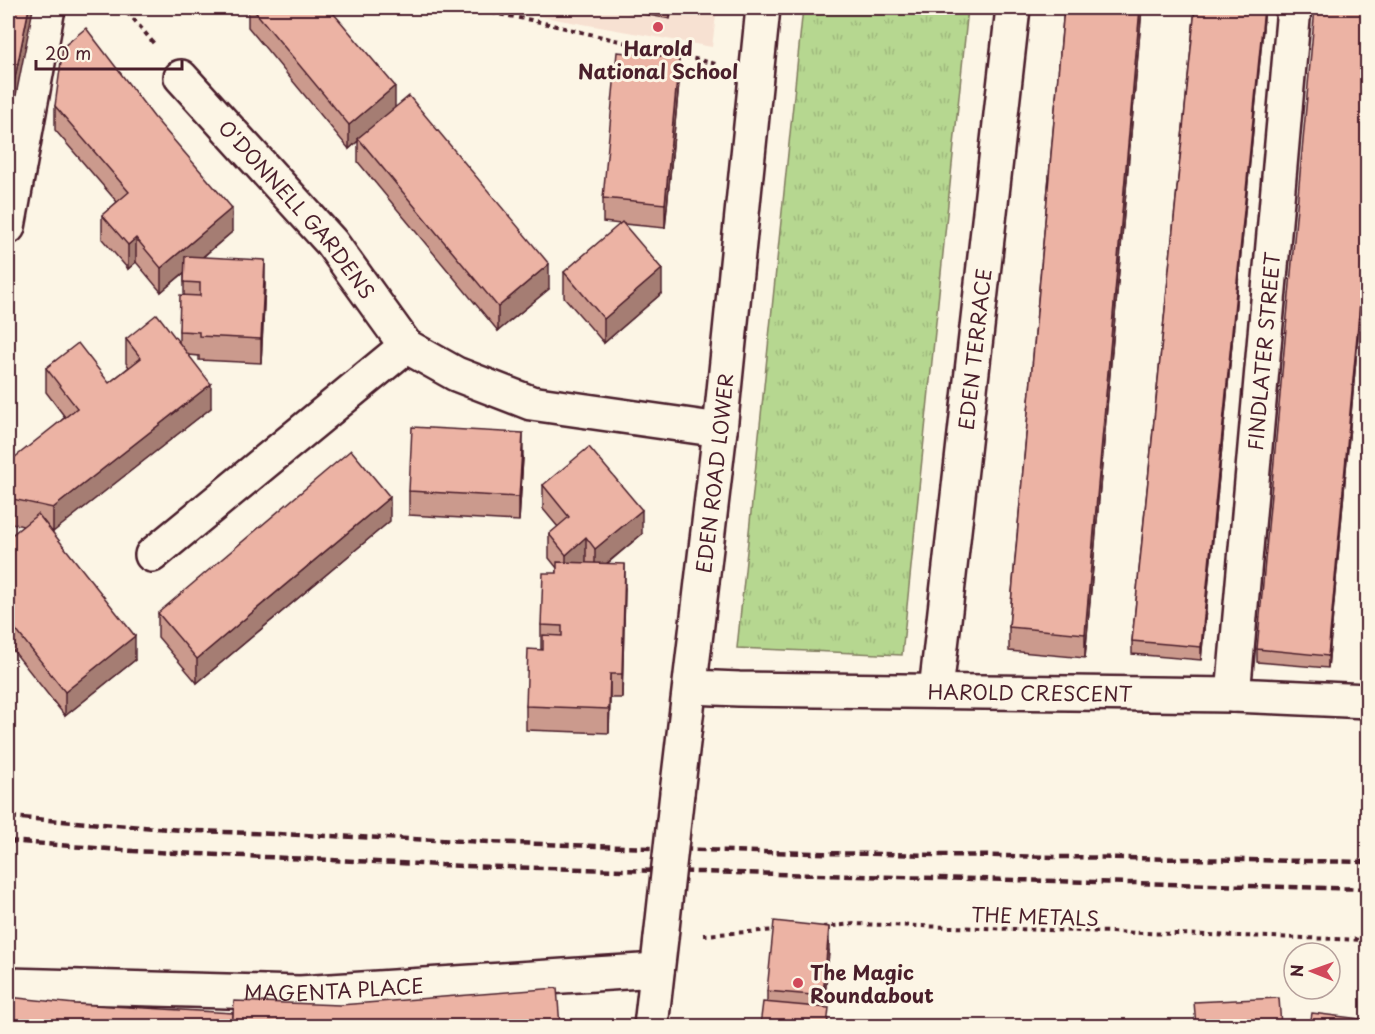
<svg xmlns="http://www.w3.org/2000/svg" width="1375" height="1034" viewBox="0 0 1375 1034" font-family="'Playpen Sans',sans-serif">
	<defs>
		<pattern id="park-tufts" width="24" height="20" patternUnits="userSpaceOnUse" patternTransform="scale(1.5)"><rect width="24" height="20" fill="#b6d790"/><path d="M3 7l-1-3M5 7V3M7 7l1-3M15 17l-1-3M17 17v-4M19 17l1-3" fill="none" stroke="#9eb87c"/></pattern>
	</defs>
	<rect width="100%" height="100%" fill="#fcf5e5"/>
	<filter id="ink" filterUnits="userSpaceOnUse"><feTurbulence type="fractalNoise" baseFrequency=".0167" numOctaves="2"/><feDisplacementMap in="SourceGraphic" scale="12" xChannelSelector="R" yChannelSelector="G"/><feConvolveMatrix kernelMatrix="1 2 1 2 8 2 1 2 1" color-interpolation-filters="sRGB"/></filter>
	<g filter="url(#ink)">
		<polygon fill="#f7e1d2" points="492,8 717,8 712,47"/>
		<polygon fill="url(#park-tufts)" stroke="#807b5e" stroke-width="1.5" points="803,8 968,8 902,655 737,648"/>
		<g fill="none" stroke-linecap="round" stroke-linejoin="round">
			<defs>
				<g id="street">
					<path id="s1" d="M181 77 331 242 406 346 456 374 531 403 720 430"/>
					<polyline points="8,227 48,8"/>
					<polyline points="152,555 406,346"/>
					<path id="s2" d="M691 687 739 689 1233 695 1368 701"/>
					<path id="s3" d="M936 691 1013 8"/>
					<path id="s4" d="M1233 695 1294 8"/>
					<path id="s5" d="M8 985 300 993 657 970"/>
				</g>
				<g id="secondary">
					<path id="s6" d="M677 793 720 430 763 8"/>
					<polyline points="651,1026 661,938"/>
				</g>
			</defs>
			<use href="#street" stroke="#4a1f2b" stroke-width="38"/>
			<use href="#secondary" stroke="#4a1f2b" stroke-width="38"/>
			<g stroke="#4a1f2b" stroke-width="4" stroke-dasharray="4.5 4.5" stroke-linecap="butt">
				<polyline points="119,8 132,17 155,45"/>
				<polyline points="465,8 531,20 716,64"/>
				<polyline points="823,927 854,924 1368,940"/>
				<polyline points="703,935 777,930"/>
			</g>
			<use href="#street" stroke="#fcf5e5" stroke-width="33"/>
			<use href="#secondary" stroke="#fcf5e5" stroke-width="33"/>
			<g stroke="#4a1f2b" stroke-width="4.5" stroke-dasharray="9 4.5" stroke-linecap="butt">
				<polyline points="8,817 196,831 757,852 1368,862"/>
				<polyline points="8,841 133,851 464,866 1368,889"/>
			</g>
			<defs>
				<polyline id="secondary-bridge" points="661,938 677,793"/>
			</defs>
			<use href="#secondary-bridge" stroke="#4a1f2b" stroke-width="38" stroke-linecap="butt"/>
			<use href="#secondary-bridge" stroke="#fcf5e5" stroke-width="33"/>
		</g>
		<g fill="#cb9a8d" stroke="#4a1f2b" stroke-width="1.5">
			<polygon points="248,8 329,8 395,107 549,289 498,331 358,162 358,141 349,149 248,27"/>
			<polygon points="609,8 672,8 670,19"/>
			<polygon points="1064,8 1142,8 1085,658 1009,651 1009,627"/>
			<polygon points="1195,8 1265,8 1201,660 1132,654 1132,641"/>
			<polygon points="1368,8 1368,227 1328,668 1257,662 1257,649"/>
			<polygon points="679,82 665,228 623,224 662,293 604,343 564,297 564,272 621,224 603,222 603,198"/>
			<polygon points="55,106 232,232 203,257 265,284 261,363 199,360 199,356 189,355 211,408 52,532 135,660 65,716 8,644 8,538 23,526 8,522 8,471 65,417 46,392 46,368 109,383 129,367 126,363 126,339 179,342 179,331 184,295 184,273 161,292 136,262 128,269 102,239 102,215 117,202 55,130"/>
			<polygon points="523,457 519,521 409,515 409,491"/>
			<polygon points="543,485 642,534 608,563 625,588 622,698 610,698 609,733 526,730 526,706 543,650 541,649 541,625 557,573 557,568 549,558 549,534 558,527 543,509"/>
			<polygon points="390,521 197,683 158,637 158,613"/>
			<polygon points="829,951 824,1008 829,1026 767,1003 767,991"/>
		</g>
		<g fill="#a57d73" stroke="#4a1f2b" stroke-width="1.5">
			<polygon points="29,8 33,8 33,9 8,136 8,112"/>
			<polygon points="670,8 672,8 670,19"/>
			<polygon points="1140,8 1142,8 1085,658 1085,634"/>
			<polygon points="1264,8 1265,8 1201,660 1201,647"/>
			<polygon points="679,58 679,82 665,228 665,204"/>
			<polygon points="395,86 395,111 358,138 358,141 349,149 349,125"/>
			<polygon points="232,208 232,232 161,292 161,268"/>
			<polygon points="1368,214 1368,227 1328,668 1328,656"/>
			<polygon points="136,238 136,262 128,269 128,245"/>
			<polygon points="265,260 265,284 261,363 261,339"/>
			<polygon points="549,264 549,289 498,331 498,307"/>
			<polygon points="662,269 662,293 604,343 604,319"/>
			<polygon points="211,384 211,408 53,532 53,508"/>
			<polygon points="523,433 523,457 519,521 519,497"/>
			<polygon points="390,497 390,521 197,683 197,659"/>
			<polygon points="642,510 642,534 595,573 595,549"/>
			<polygon points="586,537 586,562 566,579 566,555"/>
			<polygon points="625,564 625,588 622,698 622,674"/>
			<polygon points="135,636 135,660 65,716 65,692"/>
			<polygon points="610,674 610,698 609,733 609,709"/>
			<polygon points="829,927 829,951 823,1020 823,996"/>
		</g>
		<g fill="#ecb3a4" stroke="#4a1f2b" stroke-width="1.5">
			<polygon points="8,8 29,8 8,112"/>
			<polygon points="252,8 329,8 395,86 349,125"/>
			<polygon points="1064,8 1140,8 1085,634 1009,627"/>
			<polygon points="1195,8 1264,8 1201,647 1132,641"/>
			<polygon points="1315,8 1368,8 1368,214 1328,656 1257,649"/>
			<polygon points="86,28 154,117 232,208 161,268 136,238 128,245 102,215 129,192 55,106 63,47"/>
			<polygon points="617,52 679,58 665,204 603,198"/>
			<polygon points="409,96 549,264 498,307 358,138"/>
			<polygon points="622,222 662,269 604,319 564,272"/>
			<polygon points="185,256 265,260 261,339 199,336 199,332 179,331 180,295 200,296 200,283 184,282"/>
			<polygon points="157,314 211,384 53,508 8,498 8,471 14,458 77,408 46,368 78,343 109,383 141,358 126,339"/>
			<polygon points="412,427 523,433 519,497 409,491"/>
			<polygon points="589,447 642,510 595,549 586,537 566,555 549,534 569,517 543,485"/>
			<polygon points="351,450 390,497 197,659 158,613"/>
			<polygon points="38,514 135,636 65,692 8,620 8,538"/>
			<polygon points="557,562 625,564 622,674 610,674 609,709 526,706 528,649 543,650 543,635 562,636 562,626 541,625 543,573 557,573"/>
			<polygon points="774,921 829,927 823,996 767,991"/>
			<polygon points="557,988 560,1026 232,1026 234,1001 340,1005"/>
			<polygon points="8,997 75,1004 233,1013 232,1026 8,1026"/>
			<polygon points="1279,998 1281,1026 1196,1026 1194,1002"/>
			<polygon points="763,1002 829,1008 827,1026 760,1026"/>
			<polygon points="1312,1013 1368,1020 1368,1026 1310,1026"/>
		</g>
	</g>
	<g fill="#d1495b" stroke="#fcf5e5" stroke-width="2">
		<circle cx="658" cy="27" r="6"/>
		<circle cx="798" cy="983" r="6"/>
	</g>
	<g text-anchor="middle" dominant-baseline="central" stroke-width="6" stroke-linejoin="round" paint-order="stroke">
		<g font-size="20" font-weight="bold" fill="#4a1f2b" stroke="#fcf5e5">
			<text x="658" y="48">Harold<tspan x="658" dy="23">National School</tspan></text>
			<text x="810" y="972" text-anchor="start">The Magic<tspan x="810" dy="23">Roundabout</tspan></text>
		</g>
		<g font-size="20" fill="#4a1f2b" stroke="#fcf5e5">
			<text stroke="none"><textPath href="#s1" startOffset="176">O'DONNELL GARDENS</textPath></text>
			<text stroke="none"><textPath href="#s3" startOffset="344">EDEN TERRACE</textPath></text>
			<text stroke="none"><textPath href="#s4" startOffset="345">FINDLATER STREET</textPath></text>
			<text stroke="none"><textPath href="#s6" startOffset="322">EDEN ROAD LOWER</textPath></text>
			<text stroke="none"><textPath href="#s2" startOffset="339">HAROLD CRESCENT</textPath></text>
			<text transform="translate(1035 916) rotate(2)">THE METALS</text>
			<text stroke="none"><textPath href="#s5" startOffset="326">MAGENTA PLACE</textPath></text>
		</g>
	</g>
	<rect width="1375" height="1034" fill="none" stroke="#fcf5e5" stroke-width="30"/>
	<rect x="15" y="15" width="1345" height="1004" fill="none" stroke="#4a1f2b" stroke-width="2" filter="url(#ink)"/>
	<g transform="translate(1312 971) rotate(271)"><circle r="28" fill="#fcf5e5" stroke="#b59f9b" stroke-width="1.5"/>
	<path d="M0-4.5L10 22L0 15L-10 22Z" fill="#d1495b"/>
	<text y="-9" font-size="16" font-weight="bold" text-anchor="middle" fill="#4a1f2b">N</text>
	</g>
	<path d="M36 60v9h146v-9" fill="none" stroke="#4a1f2b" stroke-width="3"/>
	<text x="45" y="60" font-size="18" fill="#4a1f2b" stroke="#fcf5e5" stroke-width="4.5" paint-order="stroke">20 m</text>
</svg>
